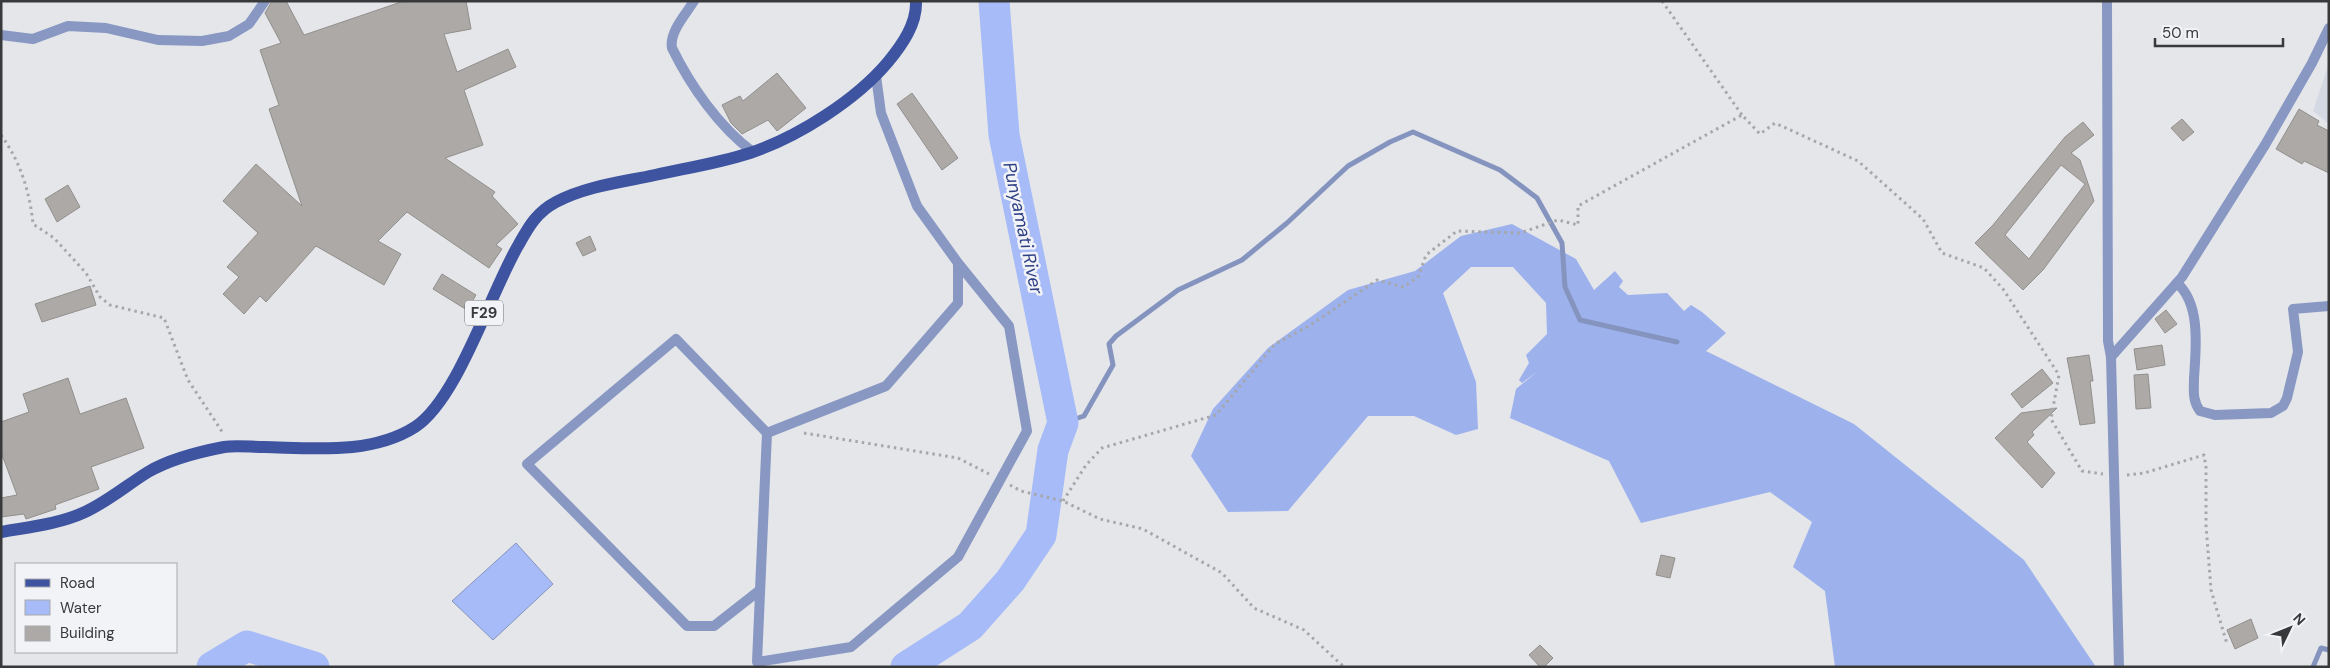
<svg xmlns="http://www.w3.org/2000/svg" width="2330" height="668" viewBox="0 0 2330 668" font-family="'DM Sans',sans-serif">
	<rect width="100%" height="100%" fill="#e4e6ea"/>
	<polygon fill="#d5d9e4" points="2329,63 2329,124 2313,111"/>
	<polygon fill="#9db1ec" points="1512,224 1576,259 1594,290 1615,271 1623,281 1619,287 1628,295 1667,293 1684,311 1691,305 1702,312 1726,333 1706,351 1854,424 2024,560 2096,667 1835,667 1825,591 1793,567 1812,522 1770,492 1641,523 1609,461 1510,418 1516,389 1538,371 1522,383 1519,380 1529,363 1526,355 1547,334 1546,303 1513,267 1471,267 1443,293 1476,382 1478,429 1456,435 1414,416 1368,416 1288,511 1228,512 1191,456 1213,409 1268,348 1348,290 1415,271 1461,236"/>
	<polygon fill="#a6bbf7" stroke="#8594bf" points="516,543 553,584 493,640 452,601"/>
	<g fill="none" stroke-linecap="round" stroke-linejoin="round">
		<g stroke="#8594bf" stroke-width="5">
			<polyline points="1063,423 1084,416 1113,365 1109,344 1116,336 1178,290 1242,260 1287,223 1348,166 1390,142 1413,132 1500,170 1537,198 1562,243 1565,287 1580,320 1677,342"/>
			<polyline points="2313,667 2321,648 2329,650"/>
		</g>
		<g stroke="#a6bbf7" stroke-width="31">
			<polyline points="212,667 247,646 314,667"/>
			<polyline points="906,667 970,626 1010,581 1041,535 1053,450 1063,423 1004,135 994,1"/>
		</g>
	</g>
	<g fill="#aca9a6" stroke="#928f8c" fill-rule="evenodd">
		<polygon points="272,1 286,1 304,35 404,1 466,1 471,29 444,34 457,72 508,49 516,67 464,90 483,145 445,158 495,192 492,196 518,224 496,245 502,249 489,268 407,212 378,241 401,254 384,285 316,246 266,302 260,296 244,314 223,294 239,277 227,267 258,233 223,201 256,164 302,206 269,109 279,105 260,50 281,43 265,13"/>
		<polygon points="777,73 806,108 777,131 768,120 742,134 731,123 722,105 740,96 743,101"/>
		<polygon points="912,93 958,158 942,170 897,104"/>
		<polygon points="2299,109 2319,121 2317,125 2329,131 2329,173 2304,161 2302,164 2276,149"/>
		<polygon points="2182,119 2194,132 2183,141 2171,128"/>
		<path d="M2083 122 2094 135 2071 153 2080 160 2094 201 2043 270 2023 290 1975 243 1993 225 2065 137ZM2061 165 2085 184 2029 259 2005 235Z"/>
		<polygon points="68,185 80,207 57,222 45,199"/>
		<polygon points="590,236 596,250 583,256 576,243"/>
		<polygon points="442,274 476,295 467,310 433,289"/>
		<polygon points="90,286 96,305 42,322 35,304"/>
		<polygon points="2166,310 2177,324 2165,333 2155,319"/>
		<polygon points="2162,345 2165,365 2137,370 2134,349"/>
		<polygon points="2089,355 2093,381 2090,381 2095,423 2080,425 2067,358"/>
		<polygon points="2042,369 2053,383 2022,408 2011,394"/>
		<polygon points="2148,374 2151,408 2136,409 2134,375"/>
		<polygon points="68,378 80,414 126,398 144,448 91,467 99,489 55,505 56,509 26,519 24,514 1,517 1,498 17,495 1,452 1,422 29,412 23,394"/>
		<polygon points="2057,408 2032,432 2034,435 2027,442 2055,473 2042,488 1995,438 2021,413"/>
		<polygon points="1661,555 1675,558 1670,578 1656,575"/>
		<polygon points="2251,619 2258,638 2235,649 2227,630"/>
		<polygon points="1540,645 1553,658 1544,667 1540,667 1529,655"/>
	</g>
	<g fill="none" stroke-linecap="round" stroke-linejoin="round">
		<g stroke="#a5a7aa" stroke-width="3" stroke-dasharray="2.5 4" stroke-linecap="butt">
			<polyline points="1662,1 1742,115"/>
			<path d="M1 135C20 161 30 192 33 224L54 238 86 273 100 297 110 305 164 318 188 380 223 433"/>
			<polyline points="804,433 958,458 989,474"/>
			<polyline points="2127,475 2144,473 2204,455 2206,467 2206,525 2211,590 2227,644"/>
			<polyline points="1010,485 1021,491 1063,501 1100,519 1143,529 1222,573 1254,608 1304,630 1344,667"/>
			<polyline points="1063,501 1086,465 1102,448 1216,415 1275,344 1309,326 1377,280 1403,287 1418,277 1426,255 1457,231 1520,233 1558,220 1578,225 1578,206 1742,115 1760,134 1775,123 1858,161 1923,219 1942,253 1984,268 2003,289 2059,375 2051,419 2082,471 2103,474"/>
		</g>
		<path stroke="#8998c3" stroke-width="10" d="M2177 283C2201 304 2196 348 2194 378 2194 390 2192 400 2200 411L2215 415 2271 413 2283 406 2287 398 2298 352 2293 309 2329 306"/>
		<g stroke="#8998c3" stroke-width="10">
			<path d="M694 1C686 14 669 32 672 48 690 85 719 127 753 152"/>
			<polyline points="2107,1 2108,341 2111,357 2119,667"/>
			<polyline points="1,35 33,39 68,26 106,28 158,40 202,41 229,36 249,24 265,1"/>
			<polyline points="876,76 881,113 917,206 958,263 958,303 886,386 767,433 676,339 527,464 687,626 714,626 760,590 767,433 757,662 851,647 958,557 1027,431 1009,326 958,263"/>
			<polyline points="2111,357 2182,277 2265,145 2312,63 2329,28"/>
		</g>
		<path stroke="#3f54a0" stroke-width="12" d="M1 532C29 527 59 524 85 512 107 502 127 485 148 472 170 459 198 452 224 447 236 445 251 447 264 447 313 448 371 455 415 427 458 399 491 291 519 244 529 226 537 212 556 202 586 186 623 182 655 175 687 168 719 163 750 153 798 137 856 100 888 62 902 45 917 24 916 1"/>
	</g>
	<g text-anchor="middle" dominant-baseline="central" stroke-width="5" stroke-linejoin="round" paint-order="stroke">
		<rect fill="#f2f3f7" stroke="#707173" stroke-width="1" x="465" y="300.5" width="38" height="25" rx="4"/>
		<g font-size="15" font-weight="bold" fill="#38393b">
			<text x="484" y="313">F29</text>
		</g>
		<g font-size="18" font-style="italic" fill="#2d3f84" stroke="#f2f3f7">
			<text transform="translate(1023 228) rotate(78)">Punyamati River</text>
		</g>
	</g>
	<rect width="2330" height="668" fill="none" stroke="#38393b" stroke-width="5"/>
	<rect x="15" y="563" width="162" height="90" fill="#f2f3f7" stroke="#a8a9ac"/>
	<rect x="25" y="579" width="25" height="8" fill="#3f54a0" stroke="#a8a9ac"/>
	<text x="60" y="588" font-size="15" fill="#38393b">Road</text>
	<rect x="25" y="600" width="25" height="15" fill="#a6bbf7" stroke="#a8a9ac"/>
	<text x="60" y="613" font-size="15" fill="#38393b">Water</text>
	<rect x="25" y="626" width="25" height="15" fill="#aca9a6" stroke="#a8a9ac"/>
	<text x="60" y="638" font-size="15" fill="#38393b">Building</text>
	<g transform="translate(2290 628) rotate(47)" stroke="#f2f3f7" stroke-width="4" paint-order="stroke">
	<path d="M0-4L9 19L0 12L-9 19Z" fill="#38393b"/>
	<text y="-8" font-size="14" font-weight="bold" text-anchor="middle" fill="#38393b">N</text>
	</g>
	<path d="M2155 38v8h128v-8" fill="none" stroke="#38393b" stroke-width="2.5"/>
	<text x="2162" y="38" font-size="15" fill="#38393b" stroke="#f2f3f7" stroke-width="4" paint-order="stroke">50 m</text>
</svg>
